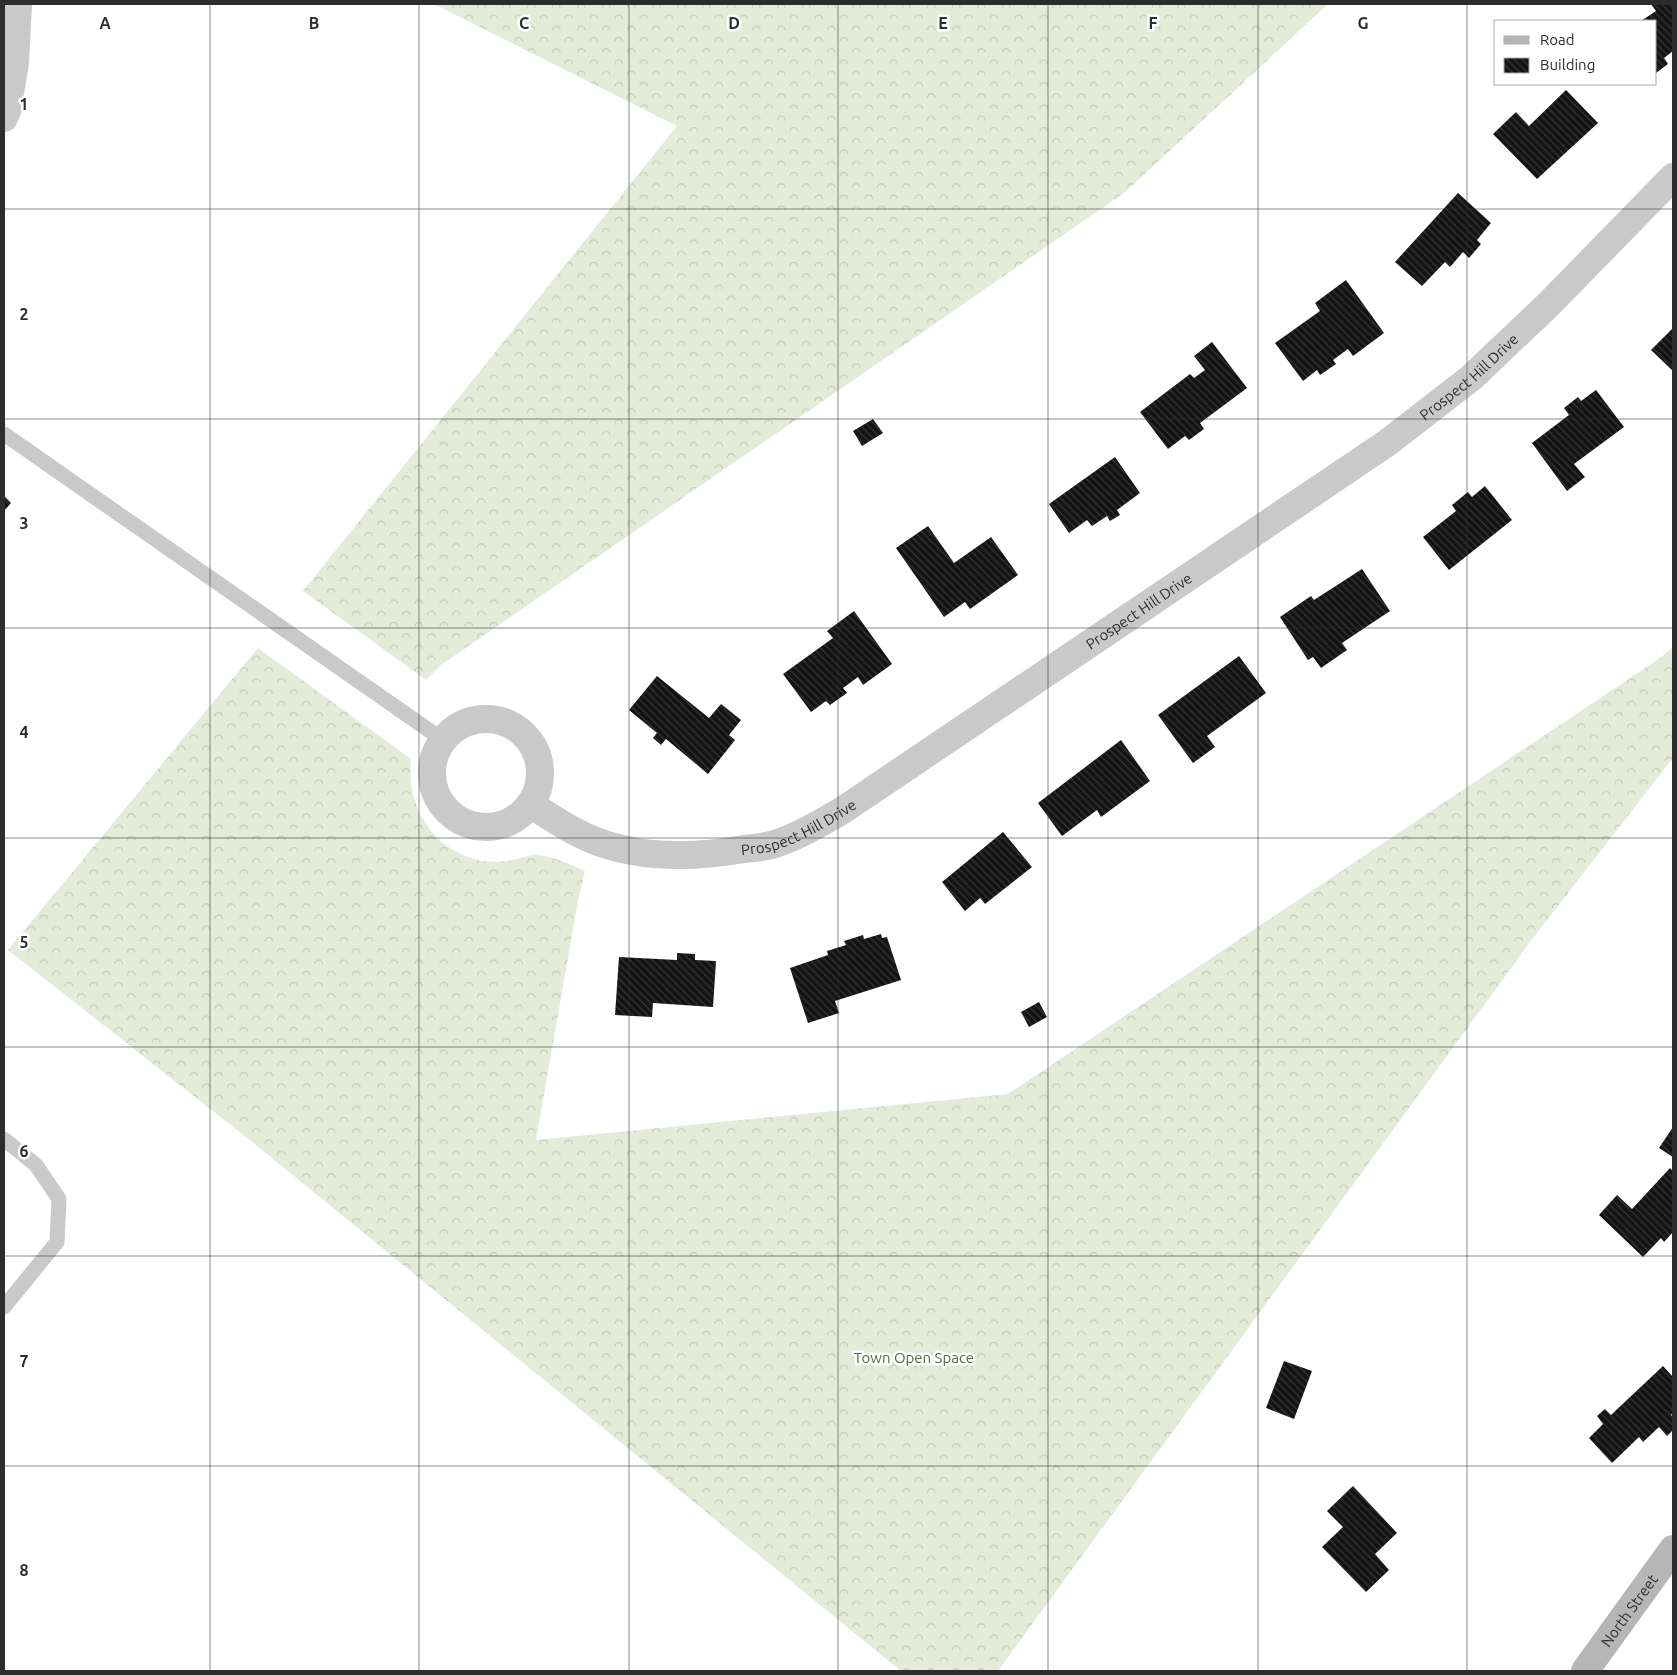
<svg xmlns="http://www.w3.org/2000/svg" width="1677" height="1675" viewBox="0 0 1677 1675" font-family="Ubuntu,sans-serif">
	<defs>
		<pattern id="forest-crowns" width="20" height="18" patternUnits="userSpaceOnUse" patternTransform="scale(1.25)"><rect width="20" height="18" fill="#e4ebd9"/><path d="M2 6a3 3 0 1 1 6 0M12 15a3 3 0 1 1 6 0" fill="none" stroke="#c4caba"/></pattern>
		<pattern id="building-back-hatch" width="6" height="6" patternUnits="userSpaceOnUse" patternTransform="scale(1.25)"><rect width="6" height="6" fill="#131313"/><path d="M-1 5l2 2M0 0l6 6M5-1l2 2" fill="none" stroke="#363636"/></pattern>
	</defs>
	<rect width="100%" height="100%" fill="#fff"/>
	<g fill="url(#forest-crowns)">
		<polygon points="434,4 1328,4 1124,193 441,665 426,680 303,591 677,126"/>
		<path d="M1673 647V758L1533 938 998 1671H901L251 1141 8 950 258 648 411 759C406 807 432 851 482 861 490 862 504 862 512 860 521 859 530 854 538 855 555 857 570 864 585 871L578 901 536 1140 1008 1094 1660 658Z"/>
	</g>
	<g fill="url(#building-back-hatch)">
		<polygon points="1651,4 1673,4 1673,51 1664,58 1668,64 1656,73 1656,21 1641,21 1656,11"/>
		<polygon points="1566,90 1598,123 1537,179 1493,134 1516,112 1529,126"/>
		<polygon points="1458,193 1491,223 1477,240 1481,244 1469,258 1463,252 1450,267 1445,262 1422,286 1395,262"/>
		<polygon points="1346,280 1384,333 1353,356 1348,349 1333,360 1336,364 1320,375 1317,370 1303,381 1275,343 1320,311 1315,303"/>
		<polygon points="1673,328 1673,371 1651,350"/>
		<polygon points="1212,342 1247,388 1200,423 1204,429 1189,440 1185,436 1168,449 1140,412 1190,374 1194,378 1205,370 1194,356"/>
		<polygon points="1596,390 1624,427 1574,464 1585,477 1567,491 1532,443 1569,415 1564,408 1578,397 1581,401"/>
		<polygon points="873,419 883,433 862,446 853,431"/>
		<polygon points="1115,457 1140,493 1117,510 1120,515 1110,521 1107,516 1092,526 1087,520 1069,533 1049,504"/>
		<polygon points="1485,486 1512,520 1449,570 1423,537 1456,511 1452,505 1468,492 1472,497"/>
		<polygon points="4,496 11,503 4,511"/>
		<polygon points="928,526 954,563 991,537 1018,575 970,609 965,602 944,617 896,548"/>
		<polygon points="1362,569 1390,611 1342,643 1347,650 1321,668 1313,657 1308,660 1280,617 1311,596 1314,600"/>
		<polygon points="854,611 892,664 863,685 858,677 843,688 847,693 830,705 826,701 811,712 783,674 833,638 827,631"/>
		<polygon points="1239,656 1266,693 1207,736 1215,747 1193,763 1158,715"/>
		<polygon points="657,676 709,718 721,704 741,720 729,735 735,740 708,774 666,739 661,745 653,738 657,733 629,710"/>
		<polygon points="1121,740 1150,781 1101,817 1097,810 1062,836 1038,803"/>
		<polygon points="1003,832 1032,867 985,904 980,898 965,911 942,882"/>
		<polygon points="881,934 882,938 887,937 901,980 835,1001 839,1013 808,1023 790,968 828,955 827,951 846,945 844,941 863,935 864,939"/>
		<polygon points="677,953 695,954 695,960 716,961 713,1007 653,1003 652,1017 615,1015 619,957 677,960"/>
		<polygon points="1039,1002 1047,1017 1029,1027 1021,1012"/>
		<polygon points="1673,1127 1673,1157 1659,1148"/>
		<polygon points="1670,1168 1673,1171 1673,1232 1664,1242 1661,1238 1643,1257 1599,1215 1617,1195 1632,1209"/>
		<polygon points="1284,1361 1312,1371 1294,1419 1266,1408"/>
		<polygon points="1663,1366 1673,1377 1673,1412 1671,1415 1673,1417 1673,1430 1667,1436 1659,1427 1643,1442 1639,1437 1612,1463 1589,1438 1603,1424 1597,1416 1605,1409 1611,1415"/>
		<polygon points="1353,1486 1397,1533 1375,1554 1389,1570 1366,1592 1322,1547 1343,1527 1327,1511"/>
	</g>
	<g fill="none" stroke-linecap="round" stroke-linejoin="round">
		<g stroke="#c9c9c9" stroke-width="15">
			<polyline points="4,434 443,740"/>
			<polyline points="4,1139 36,1165 59,1199 57,1242 4,1307"/>
		</g>
		<g stroke="#c9c9c9" stroke-width="28">
			<polyline points="4,118 7,111 15,63 18,4"/>
			<circle cx="486" cy="773" r="54"/>
			<path id="s1" d="M530 804C554 819 578 836 604 844 649 859 698 857 744 849 754 848 765 847 775 844 799 836 821 823 843 810L1387 443 1471 378 1549 304 1673 177"/>
		</g>
		<path stroke="#b6b6b6" stroke-width="28" id="s2" d="M1585 1671 1673 1549"/>
	</g>
	<path fill="none" stroke="#2c2c2c" stroke-width="1" stroke-opacity="0.55" d="M210 4V1671M419 4V1671M629 4V1671M838 4V1671M1048 4V1671M1258 4V1671M1467 4V1671M4 209H1673M4 419H1673M4 628H1673M4 838H1673M4 1047H1673M4 1256H1673M4 1466H1673"/>
	<g text-anchor="middle" dominant-baseline="central" stroke-width="5" stroke-linejoin="round" paint-order="stroke">
		<g font-size="15" fill="#2c2c2c" stroke="#fff">
			<text stroke="none"><textPath href="#s1" startOffset="1095">Prospect Hill Drive</textPath></text>
			<text stroke="none"><textPath href="#s1" startOffset="690">Prospect Hill Drive</textPath></text>
			<text stroke="none"><textPath href="#s1" startOffset="285">Prospect Hill Drive</textPath></text>
			<text stroke="none"><textPath href="#s2" startOffset="75">North Street</textPath></text>
		</g>
		<g font-size="15" fill="#556839" stroke="#fff">
			<text x="914" y="1357">Town Open Space</text>
		</g>
	</g>
	<g font-size="16" text-anchor="middle" font-weight="bold" fill="#2c2c2c" stroke="#fff" stroke-width="5" stroke-linejoin="round" paint-order="stroke">
		<text x="105" y="29">A</text>
		<text x="314" y="29">B</text>
		<text x="524" y="29">C</text>
		<text x="734" y="29">D</text>
		<text x="943" y="29">E</text>
		<text x="1153" y="29">F</text>
		<text x="1363" y="29">G</text>
		<text x="24" y="110">1</text>
		<text x="24" y="320">2</text>
		<text x="24" y="529">3</text>
		<text x="24" y="738">4</text>
		<text x="24" y="948">5</text>
		<text x="24" y="1157">6</text>
		<text x="24" y="1367">7</text>
		<text x="24" y="1576">8</text>
	</g>
	<rect width="1677" height="1675" fill="none" stroke="#2c2c2c" stroke-width="10"/>
	<rect x="1494" y="20" width="162" height="65" fill="#ffffff" stroke="#ababab"/>
	<rect x="1504" y="36" width="25" height="8" fill="#b6b6b6" stroke="#ababab"/>
	<text x="1540" y="45" font-size="15" fill="#2c2c2c">Road</text>
	<rect x="1504" y="58" width="25" height="15" fill="url(#building-back-hatch)" stroke="#ababab"/>
	<text x="1540" y="70" font-size="15" fill="#2c2c2c">Building</text>
</svg>
